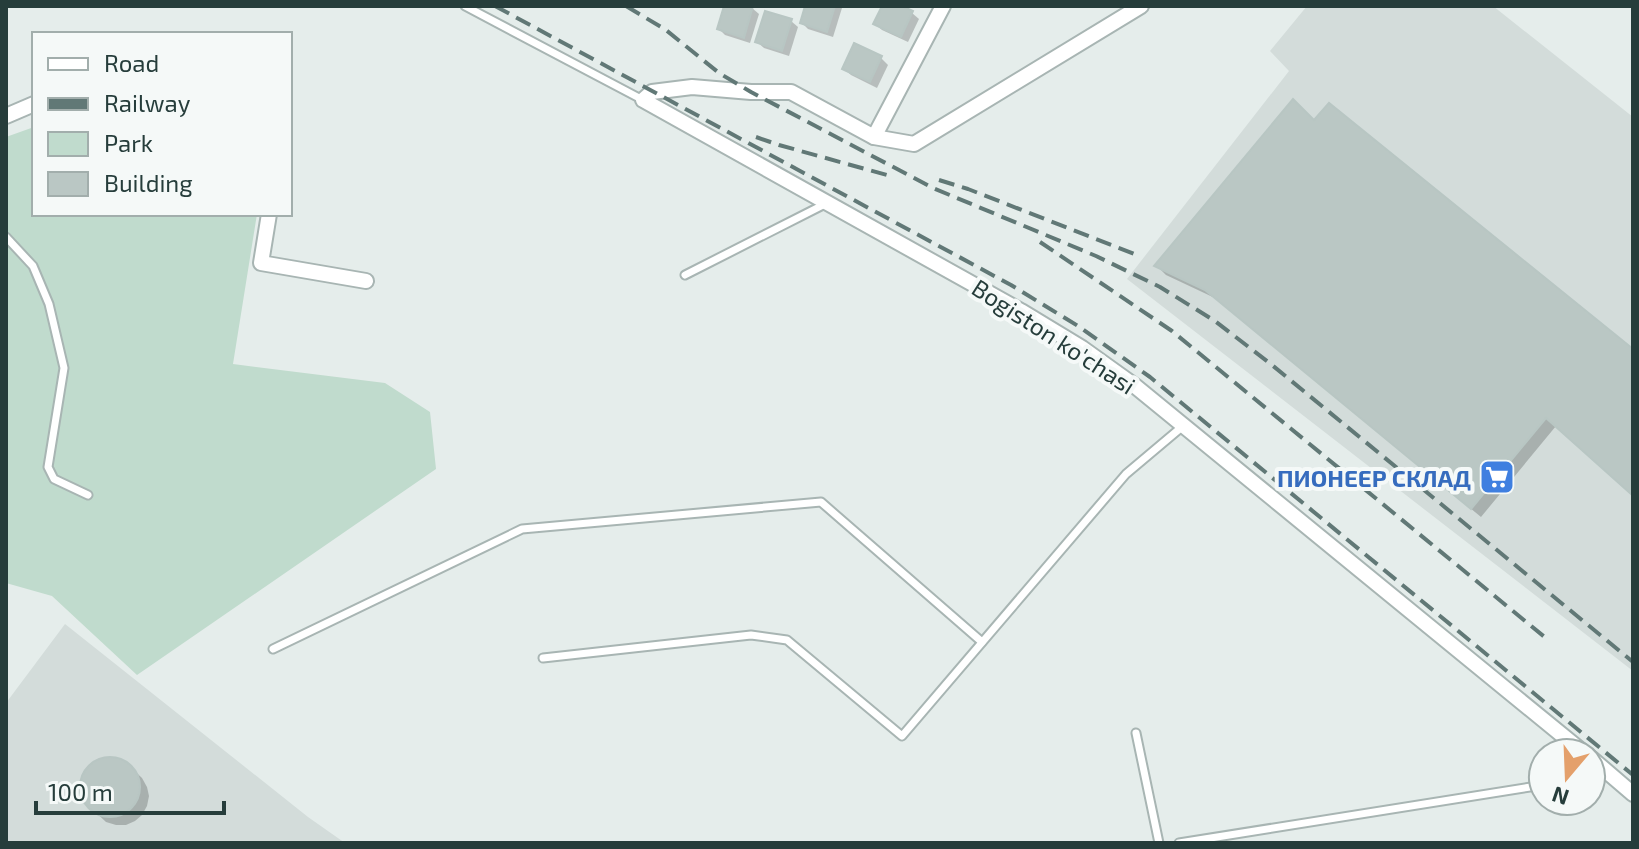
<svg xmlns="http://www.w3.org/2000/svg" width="1639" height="849" viewBox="0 0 1639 849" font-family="'Exo 2',sans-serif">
	<rect width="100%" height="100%" fill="#e5edeb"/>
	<g fill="#d3dcda">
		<polygon points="1307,6 1493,6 1633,117 1633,671 1127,279 1289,71 1270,51"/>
		<polygon points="65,624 308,817 345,843 8,843 6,842 6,703"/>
	</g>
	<polygon fill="#c0dbcd" points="34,127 34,214 257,214 233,364 385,383 430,412 436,469 137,675 52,596 6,583 6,137"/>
	<g fill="#0003">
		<polygon points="726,6 747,6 752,8 759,14 750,43 725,35 719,29"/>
		<polygon points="807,6 840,6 842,8 833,37 808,29 802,23"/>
		<polygon points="884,6 898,6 912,13 919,19 908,42 882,30 875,24"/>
		<polygon points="791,21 798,27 789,56 764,48 757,42"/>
		<polygon points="855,46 881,58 888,65 877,88 851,75 844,69"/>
		<polygon points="1314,123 1633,351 1633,494 1556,426 1481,517 1217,299 1166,275 1157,266"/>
		<polygon points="107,758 116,759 125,762 142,778 147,787 149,796 147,806 142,815 135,821 126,825 116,825 106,822 88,805 84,798 82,780 91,765 99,760"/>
	</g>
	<g fill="#bac7c4" stroke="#b8c6c3" stroke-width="2">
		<polygon points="724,6 753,6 744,38 717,29"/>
		<polygon points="805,6 835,6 827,32 800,23"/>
		<polygon points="882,6 902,6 913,11 901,37 873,24"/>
		<polygon points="765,11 792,19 782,51 755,42"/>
		<polygon points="854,43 882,56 870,82 842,69"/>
		<polygon points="1293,99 1314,120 1329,103 1633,349 1633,491 1631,494 1546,418 1471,509 1205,290 1154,266"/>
		<circle cx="110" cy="787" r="30"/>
	</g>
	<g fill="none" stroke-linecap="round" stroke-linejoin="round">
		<defs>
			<g id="lane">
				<polyline points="465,6 643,100"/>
				<polyline points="6,237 33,266 49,304 64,368 48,467 54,479 88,495"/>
				<polyline points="685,275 827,203"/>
				<polyline points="273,649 522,529 821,502 982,642"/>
				<polyline points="543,658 751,635 787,640 902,736 1126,474 1183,426"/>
				<polyline points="1136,733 1159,843"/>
				<polyline points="1179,843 1543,785"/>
			</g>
			<g id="street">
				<polyline points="1141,6 914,144 874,137 791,92 751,92 692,87 652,92 643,100 1021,311 1082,348 1135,386 1584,753"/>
				<polyline points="6,116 34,104"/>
				<polyline points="874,137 943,6"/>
				<polyline points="269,214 261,263 366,281"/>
				<polyline points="1591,758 1633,794"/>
			</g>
		</defs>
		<use href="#lane" stroke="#a8b5b3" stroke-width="11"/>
		<use href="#street" stroke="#a8b5b3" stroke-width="18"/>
		<use href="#lane" stroke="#fff" stroke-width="7"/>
		<use href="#street" stroke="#fff" stroke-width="14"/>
		<g stroke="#617876" stroke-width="4" stroke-dasharray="16 8" stroke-linecap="butt">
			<polyline points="495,6 1011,285 1078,326 1150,377 1633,775"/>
			<polyline points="626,6 666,30 719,73 751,92 933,188 1096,256 1160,287 1215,321 1272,365 1633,662"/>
			<polyline points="756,137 779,145 894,177"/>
			<polyline points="939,180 968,189 1137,255"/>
			<polyline points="1040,242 1172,331 1547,639"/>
		</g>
	</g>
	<defs>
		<symbol id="supermarket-square" viewBox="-11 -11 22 22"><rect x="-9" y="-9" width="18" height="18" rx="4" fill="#3f7fe0" stroke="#f5f9f8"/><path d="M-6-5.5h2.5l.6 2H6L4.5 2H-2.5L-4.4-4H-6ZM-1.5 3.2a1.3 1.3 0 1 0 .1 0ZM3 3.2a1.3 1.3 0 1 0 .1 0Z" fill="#fff"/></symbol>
	</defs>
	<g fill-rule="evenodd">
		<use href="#supermarket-square" x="1477" y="457" width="40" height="40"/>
	</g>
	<g text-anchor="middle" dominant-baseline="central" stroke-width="8" stroke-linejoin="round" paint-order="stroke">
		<g font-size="24" fill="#263d3b" stroke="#f5f9f8">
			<text transform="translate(1054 336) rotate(33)">Bogiston ko'chasi</text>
		</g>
		<g font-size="24" font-weight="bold" fill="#366cbe" stroke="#f5f9f8" text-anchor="end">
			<text x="1471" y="477">ПИОНЕЕР СКЛАД</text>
		</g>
	</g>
	<rect width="1639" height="849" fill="none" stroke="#263d3b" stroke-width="16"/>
	<rect x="32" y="32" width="260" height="184" fill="#f5f9f8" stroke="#a2aeac" stroke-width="2"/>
	<rect x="48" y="58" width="40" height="12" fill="#ffffff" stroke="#a2aeac" stroke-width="2"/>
	<text x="104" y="72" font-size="24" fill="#263d3b">Road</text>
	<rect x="48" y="98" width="40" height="12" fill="#617876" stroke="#a2aeac" stroke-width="2"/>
	<text x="104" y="112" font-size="24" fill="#263d3b">Railway</text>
	<rect x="48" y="132" width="40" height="24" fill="#c0dbcd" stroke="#a2aeac" stroke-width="2"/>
	<text x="104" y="152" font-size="24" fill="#263d3b">Park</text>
	<rect x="48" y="172" width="40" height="24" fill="#bac7c4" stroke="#a2aeac" stroke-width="2"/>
	<text x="104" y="192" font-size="24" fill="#263d3b">Building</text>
	<g transform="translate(1567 777) rotate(199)"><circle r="38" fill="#f5f9f8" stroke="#a2aeac" stroke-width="2"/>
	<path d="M0-6L14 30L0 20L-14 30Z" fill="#e4a06b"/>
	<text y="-12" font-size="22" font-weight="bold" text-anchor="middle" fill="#263d3b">N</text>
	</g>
	<path d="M36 801v12h188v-12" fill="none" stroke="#263d3b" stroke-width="4"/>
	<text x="48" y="801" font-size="24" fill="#263d3b" stroke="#f5f9f8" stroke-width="6" paint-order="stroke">100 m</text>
</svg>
